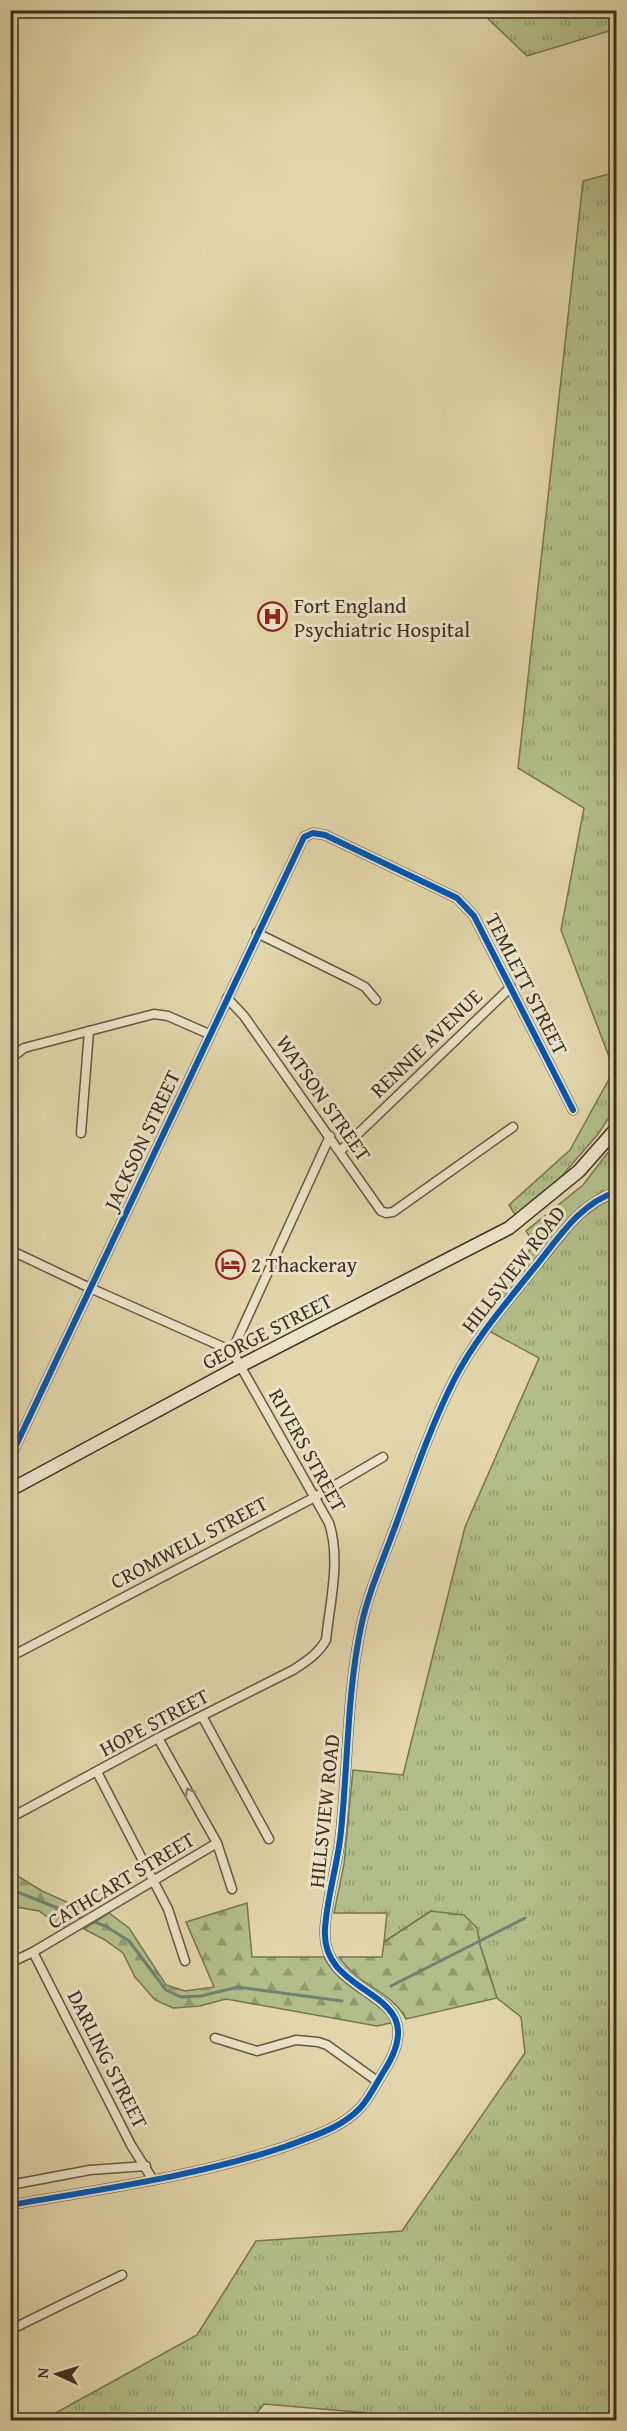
<svg xmlns="http://www.w3.org/2000/svg" width="627" height="2431" viewBox="0 0 627 2431" font-family="'Gentium Book Plus',serif">
	<defs>
		<pattern id="grass-tufts" width="24" height="20" patternUnits="userSpaceOnUse" patternTransform="scale(1.5)"><rect width="24" height="20" fill="#b2be89"/><path d="M3 7l-1-3M5 7V3M7 7l1-3M15 17l-1-3M17 17v-4M19 17l1-3" fill="none" stroke="#929b70"/></pattern>
		<pattern id="forest-firs" width="22" height="20" patternUnits="userSpaceOnUse" patternTransform="scale(1.5)"><rect width="22" height="20" fill="#b2be89"/><path d="M5 1l3.5 6h-7zM16 11l3.5 6h-7z" fill="#929b70"/></pattern>
	</defs>
	<rect width="100%" height="100%" fill="#e2d6aa"/>
	<filter id="stains"><feTurbulence type="fractalNoise" baseFrequency=".00333" numOctaves="4"/><feColorMatrix values="0 0 0 0 .2 0 0 0 0 .09 0 0 0 0 .02 0 0 0 .5 -.17"/></filter>
	<radialGradient id="worn" r=".72"><stop offset=".6" stop-color="#630" stop-opacity="0"/><stop offset="1" stop-color="#630" stop-opacity=".3"/></radialGradient>
	<g fill="url(#grass-tufts)" stroke="#767654" stroke-width="1.5">
		<polygon points="480,11 616,11 616,29 527,56"/>
		<polygon points="616,172 616,1107 598,1134 561,1177 516,1216 509,1205 570,1150 614,1070 561,930 584,808 518,768 583,181"/>
		<polygon points="616,1142 616,1188 594,1197 580,1209 483,1328 480,1326 534,1243 526,1231 583,1185"/>
		<polygon points="616,1197 616,2420 450,2420 264,2404 251,2420 43,2420 197,2335 256,2241 402,2231 525,2053 521,2017 497,1998 480,1945 477,1928 431,1911 384,1942 387,1913 334,1913 344,1864 353,1770 403,1775 465,1527 539,1358 489,1331 579,1220 603,1203"/>
	</g>
	<g fill="url(#forest-firs)" stroke="#767654" stroke-width="1.5">
		<polygon points="11,1872 42,1891 87,1911 62,1927 39,1911 11,1906"/>
		<path d="M247 1903 252 1957H324C339 1987 374 1997 395 2022L377 2026 226 1999 200 2006 173 2008 155 2000 135 1977 123 1953 105 1940 84 1929 109 1913 129 1928 166 1985 185 1991 214 1987 186 1922Z"/>
		<path d="M431 1911 464 1915 477 1928 480 1945 497 1998 406 2019C391 1990 359 1987 339 1957H382L384 1942Z"/>
	</g>
	<g fill="none" stroke-linecap="round" stroke-linejoin="round">
		<g stroke="#718270" stroke-width="3">
			<polyline points="10,1889 80,1917"/>
			<polyline points="95,1922 107,1927 129,1941 166,1990 181,1997 201,1996 238,1987 342,2001"/>
			<polyline points="391,1986 525,1918"/>
		</g>
		<defs>
			<g id="street">
				<polyline points="257,933 352,980 365,987 376,1000"/>
				<polyline points="227,998 244,1016 381,1211 386,1213 393,1212 513,1127"/>
				<polyline points="10,1059 24,1048 154,1014 168,1016 209,1034"/>
				<polyline points="81,1133 89,1031"/>
				<polyline points="340,1151 511,987"/>
				<polyline points="10,1250 90,1288 232,1351"/>
				<polyline points="232,1351 330,1136"/>
				<polyline points="10,1458 304,837 313,833 325,835 457,898 474,916 573,1110"/>
				<polyline points="10,1657 315,1497 383,1457"/>
				<polyline points="202,1716 269,1839"/>
				<polyline points="158,1738 217,1843 232,1889"/>
				<polyline points="97,1772 168,1909 185,1961"/>
				<path d="M10 1818 158 1738 293 1670C307 1661 318 1654 326 1640 330 1602 341 1559 329 1523L232 1351"/>
				<polyline points="33,1952 131,2145 153,2180"/>
				<polyline points="10,1963 33,1952 217,1843"/>
				<polyline points="215,2038 257,2051 296,2040 318,2042 327,2045 377,2081"/>
				<polyline points="10,2185 90,2170 146,2166"/>
				<path d="M10 2205C103 2189 198 2176 287 2146 313 2136 342 2128 361 2107 370 2097 377 2082 384 2071 438 1986 320 2002 325 1929 327 1896 338 1864 341 1831 348 1764 347 1693 361 1627 368 1593 383 1560 395 1527 413 1478 430 1428 453 1382 474 1340 506 1303 535 1267 558 1239 580 1203 616 1192"/>
				<polyline points="10,2330 122,2275"/>
			</g>
			<polyline id="secondary" points="10,1490 240,1366 509,1228 579,1171 616,1129"/>
		</defs>
		<use href="#street" stroke="#645942" stroke-width="11"/>
		<use href="#secondary" stroke="#3a2f20" stroke-width="15"/>
		<use href="#street" stroke="#ece4c8" stroke-width="8"/>
		<use href="#secondary" stroke="#ece4c8" stroke-width="12"/>
		<defs>
			<g id="cycleway">
				<polyline points="10,1458 304,837 313,833 325,835 457,898 474,916 573,1110"/>
				<path d="M10 2205C103 2189 198 2176 287 2146 313 2136 342 2128 361 2107 370 2097 377 2082 384 2071 438 1986 320 2002 325 1929 327 1896 338 1864 341 1831 348 1764 347 1693 361 1627 368 1593 383 1560 395 1527 413 1478 430 1428 453 1382 474 1340 506 1303 535 1267 558 1239 580 1203 616 1192"/>
			</g>
		</defs>
		<use href="#cycleway" stroke="#ece4c8" stroke-width="10"/>
		<use href="#cycleway" stroke="#0057b8" stroke-width="6"/>
	</g>
	<defs><path id="oneway-chevron" d="M-2-3.5L2.5 0L-2 3.5" fill="none" stroke-width="1.6" stroke-linecap="round" stroke-linejoin="round" transform="scale(1.5)"/></defs>
	<use stroke="#938a74" href="#oneway-chevron" transform="translate(189 1792) rotate(-119)"/>
	<defs>
		<symbol id="hospital-ring" viewBox="-11 -11 22 22"><circle r="9.5" fill="#ece4c8" stroke="#8f2418" stroke-width="1.5"/><path d="M-5-5h3v3.5h4V-5h3V5h-3V1.5h-4V5h-3Z" fill="#8f2418"/></symbol>
		<symbol id="hotel-ring" viewBox="-11 -11 22 22"><circle r="9.5" fill="#ece4c8" stroke="#8f2418" stroke-width="1.5"/><path d="M-6-4.5h1.5V1H6V5H4.5V3h-9V5H-6ZM-4 0a1.8 1.8 0 1 1 3.6 0ZM.5 0V-2.5h3Q6-2.5 6 0Z" fill="#8f2418"/></symbol>
	</defs>
	<g fill-rule="evenodd">
		<use href="#hospital-ring" x="256" y="600" width="33" height="33"/>
		<use href="#hotel-ring" x="214" y="1248" width="33" height="33"/>
	</g>
	<g text-anchor="middle" dominant-baseline="central" stroke-width="6" stroke-linejoin="round" paint-order="stroke">
		<g font-size="21" fill="#3a2f20" stroke="#ece4c8" text-anchor="start">
			<text x="294" y="605">Fort England<tspan x="294" dy="24">Psychiatric Hospital</tspan></text>
			<text x="251" y="1264">2 Thackeray</text>
		</g>
		<g font-size="21" fill="#3a2f20" stroke="#ece4c8">
			<text transform="translate(527 984) rotate(63)">TEMLETT STREET</text>
			<text transform="translate(426 1043) rotate(-44)">RENNIE AVENUE</text>
			<text transform="translate(324 1098) rotate(55)">WATSON STREET</text>
			<text transform="translate(142 1140) rotate(-65)">JACKSON STREET</text>
			<text transform="translate(513 1269) rotate(-52)">HILLSVIEW ROAD</text>
			<text transform="translate(267 1331) rotate(-27)">GEORGE STREET</text>
			<text transform="translate(308 1450) rotate(61)">RIVERS STREET</text>
			<text transform="translate(189 1542) rotate(-28)">CROMWELL STREET</text>
			<text transform="translate(154 1722) rotate(-28)">HOPE STREET</text>
			<text transform="translate(324 1811) rotate(-84)">HILLSVIEW ROAD</text>
			<text transform="translate(121 1880) rotate(-31)">CATHCART STREET</text>
			<text transform="translate(108 2059) rotate(63)">DARLING STREET</text>
		</g>
	</g>
	<rect width="627" height="2431" fill="none" stroke="#e2d6aa" stroke-width="36"/>
	<rect x="12" y="12" width="603" height="2407" fill="none" stroke="#3a2f20" stroke-width="3"/>
	<rect x="18" y="18" width="591" height="2395" fill="none" stroke="#3a2f20" stroke-width="1.5"/>
	<g transform="translate(57 2374) rotate(274)" stroke="#ece4c8" stroke-width="4.5" paint-order="stroke">
	<path d="M0-4.5L10 22L0 15L-10 22Z" fill="#3a2f20"/>
	<text y="-9" font-size="16" font-weight="bold" text-anchor="middle" fill="#3a2f20">N</text>
	</g>
	<rect width="100%" height="100%" filter="url(#stains)"/>
	<rect width="100%" height="100%" fill="url(#worn)"/>
</svg>
